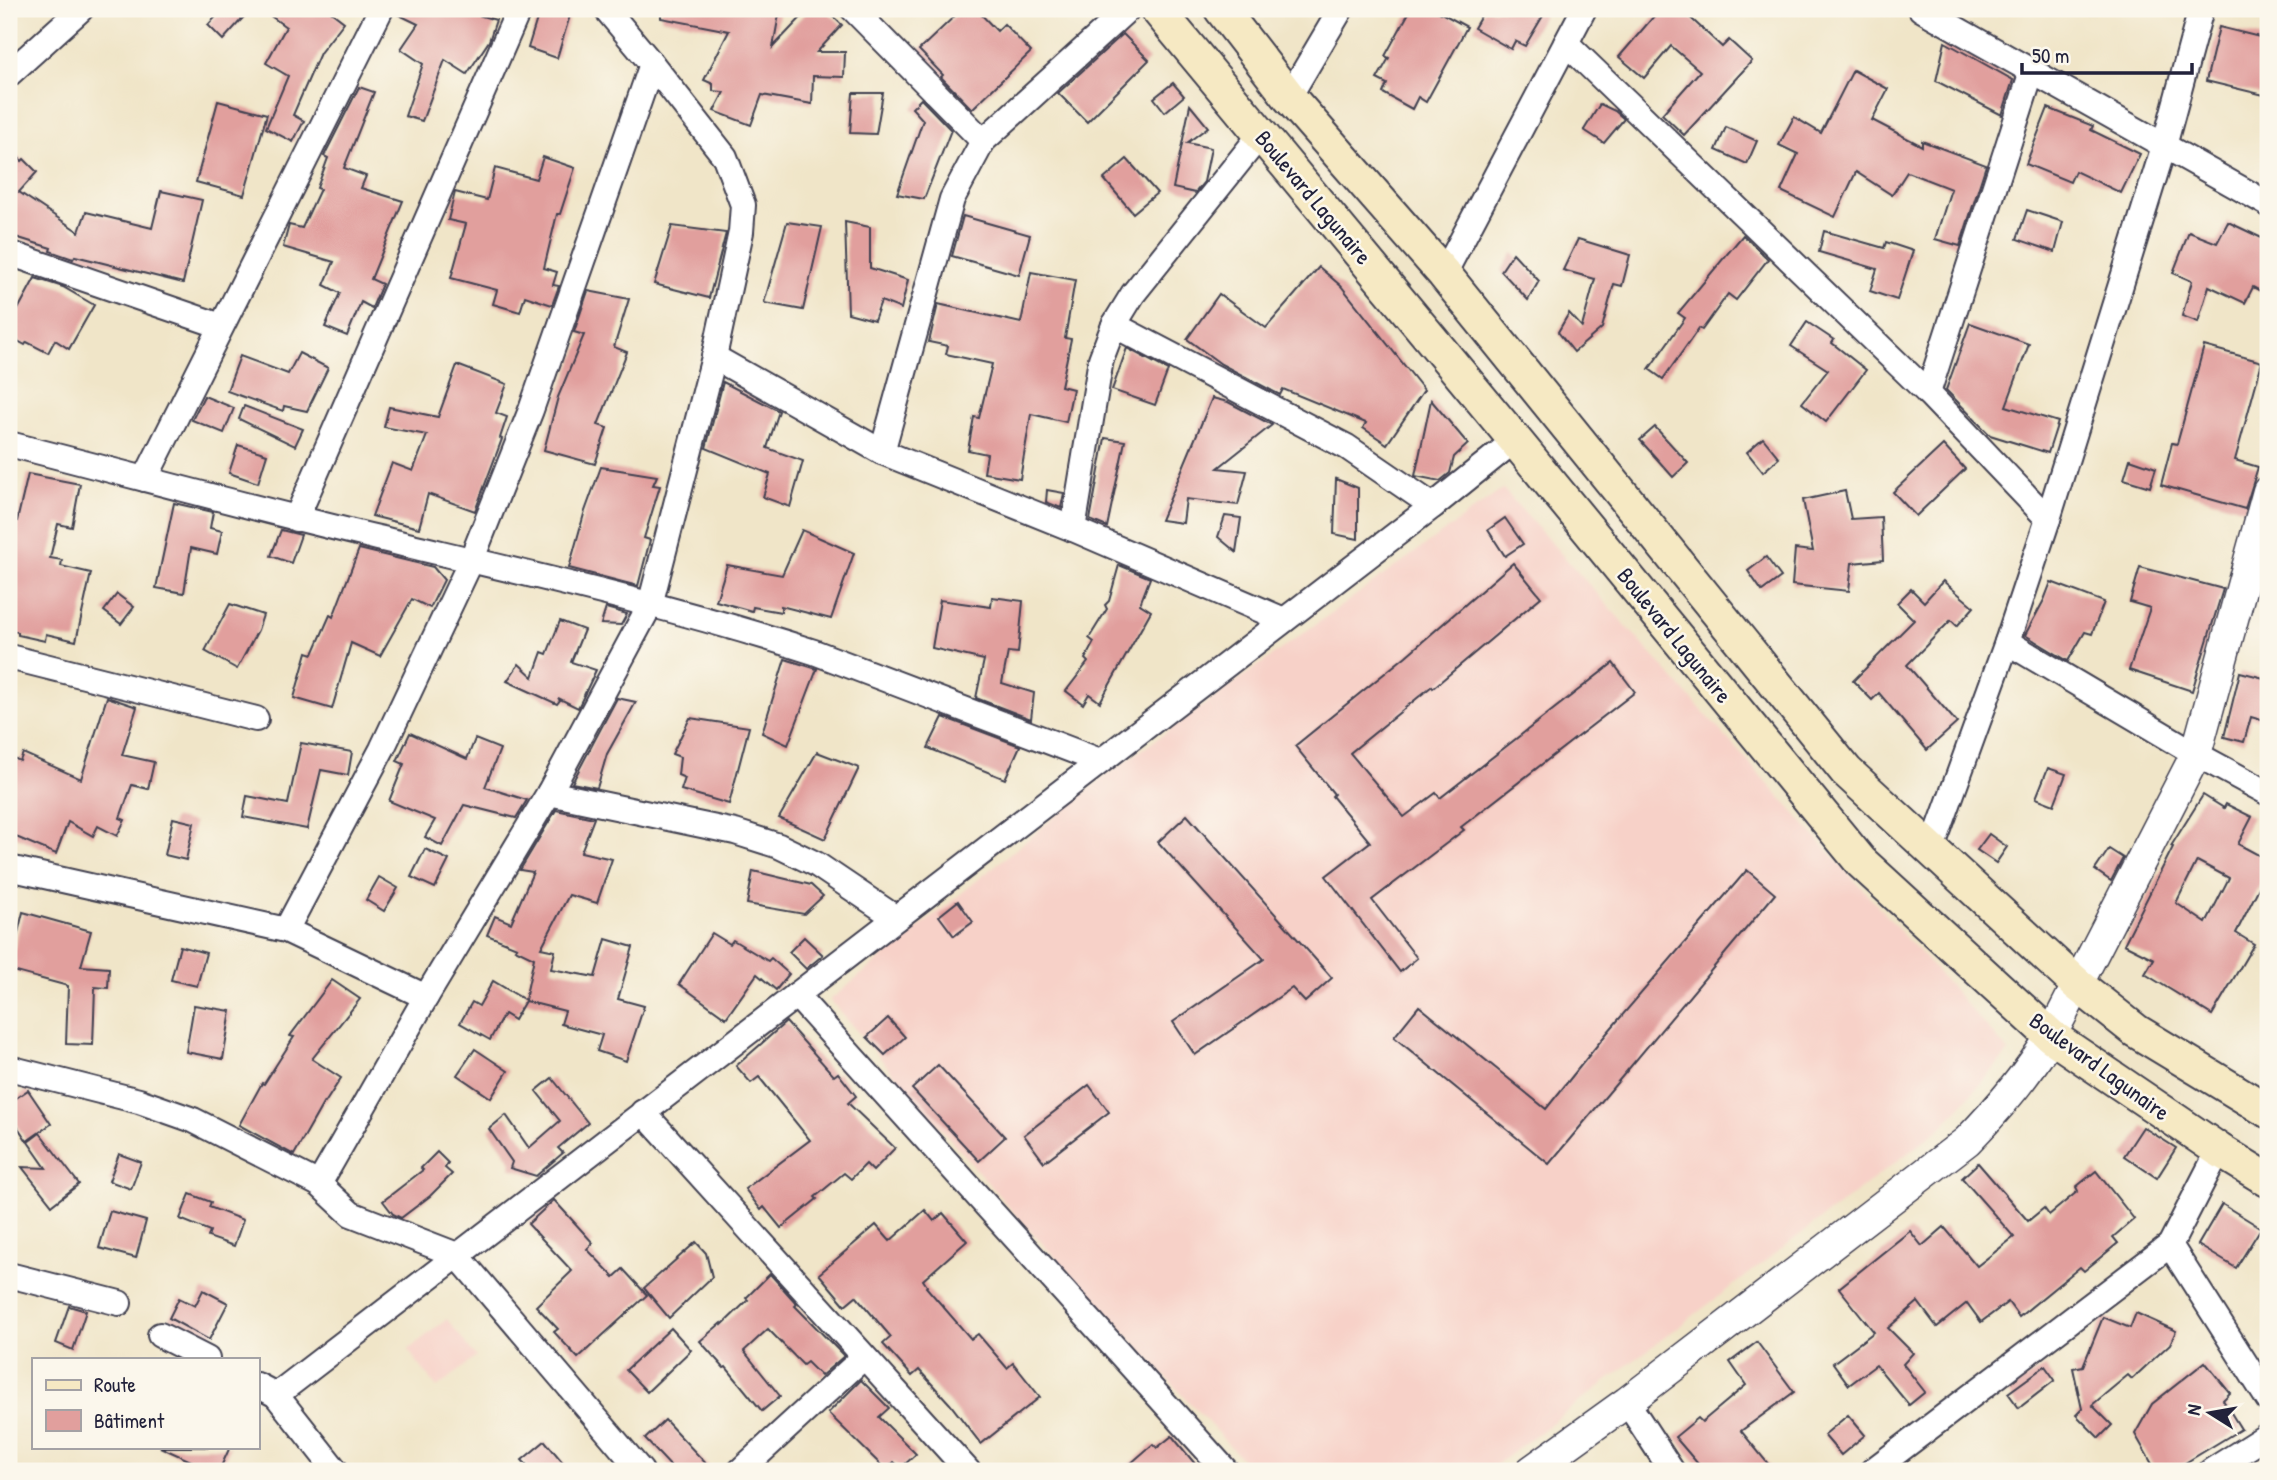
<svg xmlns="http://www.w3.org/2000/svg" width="2277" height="1480" viewBox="0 0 2277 1480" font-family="'Patrick Hand',sans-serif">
	<rect width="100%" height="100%" fill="#fbf7ec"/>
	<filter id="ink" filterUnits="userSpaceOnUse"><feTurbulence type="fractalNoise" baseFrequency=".0143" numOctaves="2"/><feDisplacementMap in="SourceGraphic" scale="14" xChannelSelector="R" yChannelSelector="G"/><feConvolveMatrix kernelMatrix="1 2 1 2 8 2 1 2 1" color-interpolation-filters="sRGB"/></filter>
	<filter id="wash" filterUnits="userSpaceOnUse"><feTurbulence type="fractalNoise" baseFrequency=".00686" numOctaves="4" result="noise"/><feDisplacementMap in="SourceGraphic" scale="28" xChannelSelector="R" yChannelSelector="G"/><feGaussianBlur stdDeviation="1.57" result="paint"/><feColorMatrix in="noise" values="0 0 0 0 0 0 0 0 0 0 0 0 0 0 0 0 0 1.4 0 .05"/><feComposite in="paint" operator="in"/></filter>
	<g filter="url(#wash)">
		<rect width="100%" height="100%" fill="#f0e5c8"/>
		<g fill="#f7d1c8">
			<polygon points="1503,489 2009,1052 1941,1128 1488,1471 1253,1471 1014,1213 830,1000 1103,778"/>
			<polygon points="447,1319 476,1357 437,1388 408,1350"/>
		</g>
		<g id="blocks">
			<g fill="#e19f9d" fill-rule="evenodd">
				<polygon points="223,9 251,9 223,40 208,25"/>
				<polygon points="261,9 327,9 344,22 320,53 293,115 304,121 293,142 266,128 288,76 266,63 286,27"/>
				<polygon points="396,9 457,9 496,20 489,41 467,74 445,60 422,121 405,116 423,64 401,49 418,24 395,13"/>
				<polygon points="540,9 572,9 557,58 528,48"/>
				<polygon points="661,9 780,9 773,47 809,9 825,9 842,25 817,52 845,52 844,77 813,76 812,104 762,95 751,125 714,111 724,92 713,91 713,84 704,80 729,31 661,18"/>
				<polygon points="962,9 976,9 997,31 1004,24 1031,52 972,109 941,77 943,75 919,50"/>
				<polygon points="1411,9 1434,9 1467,27 1426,102 1418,97 1412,109 1383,93 1387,84 1377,79 1389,58 1385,56"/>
				<polygon points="1485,9 1547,9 1525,46 1515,41 1511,49 1474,28"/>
				<polygon points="1660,9 1681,9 1722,47 1729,40 1752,61 1684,135 1662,114 1700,71 1671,46 1644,78 1619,57"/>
				<polygon points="2219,27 2268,39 2268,96 2206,81"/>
				<polygon points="1123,34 1149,60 1087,122 1058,93"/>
				<polygon points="1945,42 2013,80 2002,115 1936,81"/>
				<polygon points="1853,70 1888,89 1872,120 1922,146 1922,141 1986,165 1960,246 1935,239 1951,189 1907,172 1892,195 1856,172 1835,217 1781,191 1798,154 1779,145 1794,117 1821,133"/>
				<polygon points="1173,83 1184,96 1165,112 1154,98"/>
				<polygon points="359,87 374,92 344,168 366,176 361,188 403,201 371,279 382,284 372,308 361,302 347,336 325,327 340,293 324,285 334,262 283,247 289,225 302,228 320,189 317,188 328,158 324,156"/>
				<polygon points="853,93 883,93 876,134 850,133"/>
				<polygon points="921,99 951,130 924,199 897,194 923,120 912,108"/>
				<polygon points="218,101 267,114 244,195 196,182"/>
				<polygon points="1600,104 1615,111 1624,119 1604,143 1584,130"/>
				<polygon points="1190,105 1208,127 1187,143 1211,148 1204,182 1195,193 1173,188"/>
				<polygon points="2048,108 2093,126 2091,130 2140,154 2121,193 2075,171 2070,182 2026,164"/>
				<polygon points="1726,127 1757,141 1747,164 1716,150"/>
				<polygon points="9,149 22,161 24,159 37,172 19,192 79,232 86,212 152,228 161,191 202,200 183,283 75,256 73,259 50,251 51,248 9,235"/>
				<polygon points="543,157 575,168 560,214 557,214 544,268 557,272 553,285 559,286 552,305 525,296 520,312 493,304 497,290 451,278 466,224 448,220 455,192 487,200 495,168 536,179"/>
				<polygon points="1127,159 1157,193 1133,213 1104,179"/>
				<polygon points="2027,210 2063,222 2055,252 2017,239"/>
				<polygon points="963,216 1030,235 1019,275 952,256"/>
				<polygon points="787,222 822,227 803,310 764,303"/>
				<polygon points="845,222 870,227 870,268 908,280 901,309 881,301 874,320 848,313"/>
				<polygon points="2228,222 2268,241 2268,295 2253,287 2245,303 2209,286 2198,322 2182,316 2192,281 2173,273 2189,232 2217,243"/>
				<polygon points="672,226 726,233 709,298 654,284"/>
				<polygon points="1824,231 1884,248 1886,242 1913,251 1897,300 1870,291 1877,269 1819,252"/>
				<polygon points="1743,235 1768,259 1736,300 1728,294 1702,330 1699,328 1663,379 1649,369 1685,318 1678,313"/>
				<polygon points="1578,239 1630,255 1622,286 1614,284 1602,328 1574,352 1558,332 1569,313 1582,327 1595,279 1563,270"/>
				<polygon points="1513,253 1539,281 1528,300 1501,271"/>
				<polygon points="1319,267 1341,286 1424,390 1387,444 1363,428 1366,423 1283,389 1280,395 1221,364 1187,339 1219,294 1266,328"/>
				<polygon points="1031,272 1075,280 1065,338 1071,339 1061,386 1073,389 1066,422 1031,414 1020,479 984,473 987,454 968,450 974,417 979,418 992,364 946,354 948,346 929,342 938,304 1021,323"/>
				<polygon points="35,278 63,287 94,305 69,349 55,340 48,353 27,342 25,345 9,336 9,326"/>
				<polygon points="588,291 629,299 614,347 627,352 598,425 607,428 595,464 544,450 558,397 584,335 574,332"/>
				<polygon points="1807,322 1834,340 1832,343 1866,370 1826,422 1802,403 1828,370 1791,346"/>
				<polygon points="1970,323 2029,344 2006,406 2058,422 2048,453 1990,435 1946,390"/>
				<polygon points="2204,346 2262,362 2235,460 2258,467 2245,509 2161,485 2172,443 2177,444"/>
				<polygon points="1127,348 1168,370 1155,405 1112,390"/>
				<polygon points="299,353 328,368 307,411 284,406 283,411 227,391 240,356 288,374"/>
				<polygon points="457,365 507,384 496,413 507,417 500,438 502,439 475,511 428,494 419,528 372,516 392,463 413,471 427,435 384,427 389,407 438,417"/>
				<polygon points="723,382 779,411 767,448 803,461 790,507 763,497 770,474 706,448"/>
				<polygon points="204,396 234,408 224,433 192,420"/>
				<polygon points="1212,398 1228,402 1272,425 1218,468 1247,471 1238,505 1186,499 1183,523 1161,520"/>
				<polygon points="1431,400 1468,444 1454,457 1450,473 1440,481 1415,476"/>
				<polygon points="244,406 303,429 295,446 239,419"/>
				<polygon points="1655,427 1688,463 1673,477 1640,440"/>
				<polygon points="1105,438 1125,441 1107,527 1090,520"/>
				<polygon points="1763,438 1779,458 1763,472 1747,452"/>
				<polygon points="238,445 267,454 258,483 229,473"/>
				<polygon points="1943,445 1965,469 1916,516 1893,492"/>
				<polygon points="2130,459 2156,468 2150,487 2124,479"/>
				<polygon points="601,467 657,476 653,485 660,486 644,538 650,540 638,586 569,568 584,514"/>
				<polygon points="28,474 80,484 72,527 58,524 50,558 62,560 61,566 91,573 76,641 46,634 45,641 18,635 18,632 9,630 9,541 13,520 17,521"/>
				<polygon points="1336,479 1358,488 1358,539 1334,534"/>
				<polygon points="1047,490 1064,493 1061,508 1046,502"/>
				<polygon points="1845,491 1851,519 1881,517 1883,560 1852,563 1849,591 1792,585 1795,549 1813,551 1803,500"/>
				<polygon points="174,503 213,512 210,528 222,531 217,554 191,548 184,593 156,588"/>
				<polygon points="1225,516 1241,518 1236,552 1218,537"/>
				<polygon points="1505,518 1523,544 1505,556 1488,530"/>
				<polygon points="281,530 301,535 291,563 271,556"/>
				<polygon points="802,530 854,553 831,619 781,606 781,612 753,607 752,611 716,601 727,565 782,575"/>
				<polygon points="359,549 433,567 444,580 430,608 412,599 380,656 351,643 332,709 294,698 307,652 313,654 330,615 333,617"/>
				<polygon points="1766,557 1781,577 1762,591 1748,571"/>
				<polygon points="1513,563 1541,597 1433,688 1432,686 1350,753 1404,817 1436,793 1440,798 1613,663 1635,692 1461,827 1464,830 1372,900 1417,958 1400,972 1326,876 1370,842 1332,796 1334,794 1295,746 1406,656"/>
				<polygon points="1119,565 1150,578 1140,604 1151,611 1100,702 1089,694 1083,704 1066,691 1088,662 1085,659 1094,642 1089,638 1107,609 1105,605 1109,601"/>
				<polygon points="2140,567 2223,589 2192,691 2129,670 2150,608 2130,602"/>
				<polygon points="1943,581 1974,607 1957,626 1951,620 1907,665 1957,723 1927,750 1879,693 1872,700 1853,681 1914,620 1897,603 1911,589 1924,602"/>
				<polygon points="2051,582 2104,602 2092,634 2085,632 2068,661 2025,635 2044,600"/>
				<polygon points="117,594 134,607 121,624 104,611"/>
				<polygon points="992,597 1023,601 1018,653 1008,652 1002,683 1034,693 1031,719 976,698 984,660 932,648 940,600 991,607"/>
				<polygon points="230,604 263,615 258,630 237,669 205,651"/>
				<polygon points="606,608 627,614 621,625 601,624"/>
				<polygon points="560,621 584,630 571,662 596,670 578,708 558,698 560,700 557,704 507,681 519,664 533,677 542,652 547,654"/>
				<polygon points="785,659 817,669 788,745 762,733"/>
				<polygon points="2240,672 2268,679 2268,722 2251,717 2244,742 2224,737"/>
				<polygon points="107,697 137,707 122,755 154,762 148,789 132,785 120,818 125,820 117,836 98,826 93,836 68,822 56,854 9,834 9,756 20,761 23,753 81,779"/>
				<polygon points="617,698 636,702 607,754 597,788 572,783"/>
				<polygon points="943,717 1020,746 1005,779 928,748"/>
				<polygon points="690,718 749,727 729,804 681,790 685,778 678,775 680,757 672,754"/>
				<polygon points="410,733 467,759 475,739 500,749 485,787 527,800 516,818 464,805 442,846 425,837 435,820 389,801 404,764 397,761"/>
				<polygon points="301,743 352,752 348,775 321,770 307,829 243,817 247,796 288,804"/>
				<polygon points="817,752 859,768 825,839 779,818"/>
				<polygon points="2048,768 2066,774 2054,805 2036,798"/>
				<path d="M2203 795 2224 808 2226 804 2252 817 2238 844 2268 860V870L2236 933 2254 944 2212 1015 2145 974 2154 959 2124 944 2173 847 2171 846ZM2197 861 2229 878 2206 923 2176 903Z"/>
				<polygon points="556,810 594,818 581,852 612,859 597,903 569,895 541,948 555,951 551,969 595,977 606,939 633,947 618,999 644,1006 626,1061 597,1051 602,1035 561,1024 565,1011 525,1001 514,1020 504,1014 490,1040 460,1023 472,1002 479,1006 493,981 525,1000 534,958 515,949 517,947 487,935 495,916 511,923 533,872 520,870"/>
				<polygon points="1187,815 1332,978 1305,1002 1292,988 1195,1055 1173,1022 1264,959 1158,842"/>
				<polygon points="173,818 194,823 186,860 165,855"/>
				<polygon points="1989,834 2007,847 1996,863 1977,850"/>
				<polygon points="425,849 449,860 435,888 411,877"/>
				<polygon points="2109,849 2123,858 2111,881 2095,870"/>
				<polygon points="1747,870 1775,894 1549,1164 1394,1037 1419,1006 1546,1109 1607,1033"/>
				<polygon points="753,871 811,885 823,896 804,914 747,904"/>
				<polygon points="379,877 398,888 384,911 366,900"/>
				<polygon points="958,901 973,922 954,936 939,916"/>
				<polygon points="23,912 91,931 81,966 109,968 108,988 95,987 93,1045 66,1044 68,986 9,970"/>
				<polygon points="712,933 730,944 733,940 768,961 771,958 789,974 776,990 757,974 726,1018 679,984"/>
				<polygon points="804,937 823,955 806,969 789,952"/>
				<polygon points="180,946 206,953 197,986 171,980"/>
				<polygon points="332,980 360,999 312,1059 341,1078 325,1103 324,1102 294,1155 239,1125 262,1083 264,1084 294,1037 290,1036"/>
				<polygon points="194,1005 231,1011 223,1059 186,1052"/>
				<polygon points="888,1018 905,1037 885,1055 867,1037"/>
				<polygon points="786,1022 834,1076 838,1073 856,1096 848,1103 895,1148 873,1171 866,1164 851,1179 844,1173 815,1197 817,1199 781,1228 764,1207 761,1210 745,1189 810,1140 759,1077 751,1083 736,1066"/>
				<polygon points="475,1049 508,1071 491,1098 457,1075"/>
				<polygon points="938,1065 1005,1137 979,1161 912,1089"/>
				<polygon points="552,1078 588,1123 558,1148 563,1153 536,1176 510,1168 512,1162 489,1129 506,1115 529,1148 560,1121 536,1091"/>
				<polygon points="1089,1085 1109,1112 1044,1162 1024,1135"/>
				<polygon points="28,1090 51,1124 27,1141 9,1114 9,1103"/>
				<polygon points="2143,1127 2176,1148 2157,1178 2124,1156"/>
				<polygon points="40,1133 79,1184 52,1205 22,1167 46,1168 28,1142"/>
				<polygon points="437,1152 448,1163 445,1168 452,1174 430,1196 401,1218 393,1214 383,1201 423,1170 421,1168"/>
				<polygon points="119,1154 141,1162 131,1189 109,1181"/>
				<polygon points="1978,1163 2028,1221 2044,1208 2049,1215 2078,1191 2076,1187 2096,1171 2134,1219 2113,1237 2118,1243 2084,1271 2080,1267 2019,1317 2008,1302 1981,1322 1967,1303 1937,1327 1918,1302 1888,1328 1913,1353 1903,1364 1925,1392 1909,1405 1876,1365 1849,1385 1833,1363 1874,1332 1839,1288 1910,1231 1922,1246 1944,1227 1977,1266 2014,1237 1962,1178"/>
				<polygon points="190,1194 211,1202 209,1207 243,1220 234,1246 208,1237 210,1231 180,1219"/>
				<polygon points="554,1200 593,1243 587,1249 614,1277 623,1269 647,1295 578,1358 554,1332 558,1329 536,1306 572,1271 528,1224"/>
				<polygon points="2222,1204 2261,1228 2236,1268 2198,1245"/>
				<polygon points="925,1210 934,1221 943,1213 967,1241 923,1280 927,1286 926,1287 971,1339 978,1334 1007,1368 1013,1363 1040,1397 981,1444 950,1404 919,1370 912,1376 883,1344 891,1337 856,1296 845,1305 819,1274 876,1225 890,1241"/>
				<polygon points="110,1211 146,1221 136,1258 99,1248"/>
				<polygon points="696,1242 706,1253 712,1277 669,1318 644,1288"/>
				<polygon points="770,1274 797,1304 795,1306 844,1356 821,1376 807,1362 803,1365 768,1329 744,1351 780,1396 762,1411 726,1367 724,1368 700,1341 721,1323 722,1325 748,1300 746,1298"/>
				<polygon points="203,1290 228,1303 209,1340 169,1318 179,1298 195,1306"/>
				<polygon points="69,1306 86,1311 73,1350 56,1343"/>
				<polygon points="2136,1313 2176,1331 2170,1344 2132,1379 2128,1375 2092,1405 2112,1425 2099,1438 2076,1415 2082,1409 2073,1368 2083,1366 2103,1317 2130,1328"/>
				<polygon points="671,1328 691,1350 647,1392 626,1370"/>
				<polygon points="1757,1342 1794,1392 1741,1431 1774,1471 1704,1471 1675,1437 1698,1418 1702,1422 1746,1385 1730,1362"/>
				<polygon points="2205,1362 2230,1393 2223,1400 2241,1429 2172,1471 2156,1471 2135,1434 2152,1404"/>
				<polygon points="2045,1366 2055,1380 2019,1408 2008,1393"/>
				<polygon points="861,1380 889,1408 879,1417 916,1454 901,1468 894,1462 886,1470 828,1413"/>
				<polygon points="1848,1415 1865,1435 1841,1455 1824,1435"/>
				<polygon points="665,1420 713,1471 675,1471 645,1439"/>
				<polygon points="1172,1436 1201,1471 1122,1471 1153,1444 1157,1448"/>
				<polygon points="545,1441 570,1471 532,1471 522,1460"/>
				<polygon points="160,1447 230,1447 219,1471 213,1471"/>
			</g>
		</g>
	</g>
	<g filter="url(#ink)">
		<use href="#blocks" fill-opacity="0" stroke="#413f50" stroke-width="2"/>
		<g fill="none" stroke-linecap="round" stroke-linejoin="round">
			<defs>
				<g id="minor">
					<polyline points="853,9 983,141"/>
					<polyline points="1921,9 2268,204"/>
					<polyline points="1566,43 1928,393 2048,519"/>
					<polyline points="9,74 81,9"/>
					<polyline points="1289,97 1341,9"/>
					<polyline points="9,253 221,326"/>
					<polyline points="1444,274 1584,9"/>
					<polyline points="1114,325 1347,447 1433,506"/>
					<polyline points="714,357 882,452 1073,529 1284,620"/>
					<polyline points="1928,393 2032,71"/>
					<path d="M9 444C132 475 255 509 378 538 524 573 672 606 814 652L1100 761"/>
					<polyline points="882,452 952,199 983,141 1128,9"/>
					<polyline points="145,479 381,9"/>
					<polyline points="296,519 519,9"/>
					<polyline points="1073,529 1101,359 1114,325 1133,294 1261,134"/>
					<polyline points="2007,642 2196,754 2268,793"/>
					<polyline points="9,657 256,719"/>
					<polyline points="549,793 735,832 779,846 816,864 896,918"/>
					<polyline points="1931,851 2007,642 2048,519 2164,146 2201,9"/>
					<polyline points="9,868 286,930 426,997"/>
					<polyline points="286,930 382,749 471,561 531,410 652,64"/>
					<polyline points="796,995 1226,1471"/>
					<polyline points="9,1068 139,1101 193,1120 319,1184 351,1214 457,1255 641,1471"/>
					<polyline points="643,1112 968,1471"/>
					<polyline points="319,1184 426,997 549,793 650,605 714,357 741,232 743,205 725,157 652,64 606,9"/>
					<polyline points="2170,1245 2268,1399"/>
					<polyline points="9,1275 119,1303"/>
					<polyline points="160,1335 207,1359"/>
					<polyline points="257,1385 276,1395 336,1471"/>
					<polyline points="276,1395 1433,506 1515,440"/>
					<polyline points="1627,1402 1672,1471"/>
					<polyline points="740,1471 864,1357"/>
					<polyline points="1872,1471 2170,1245 2219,1150"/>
					<polyline points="2211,1471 2268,1435"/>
				</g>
				<path id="tertiary" d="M1531 1471 1627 1402 1967 1141C1999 1108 2027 1075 2051 1036L2196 754 2268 491"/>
				<g id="secondary">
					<polyline points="1157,9 1515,440 1861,862 2051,1036 2219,1150 2268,1180"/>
					<polyline points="1221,9 1289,97 1444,274 1846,771 2078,985 2136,1031 2268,1111"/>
				</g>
			</defs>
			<use href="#minor" stroke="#413f50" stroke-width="28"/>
			<use href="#tertiary" stroke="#413f50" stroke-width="33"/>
			<use href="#secondary" stroke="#413f50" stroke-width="37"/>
			<use href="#minor" stroke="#fff" stroke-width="24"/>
			<use href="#tertiary" stroke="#fff" stroke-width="30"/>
			<use href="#secondary" stroke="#f6e9c3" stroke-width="33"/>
		</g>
	</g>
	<g text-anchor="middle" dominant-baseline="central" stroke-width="5" stroke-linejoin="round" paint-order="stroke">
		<g font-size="23" fill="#22223b" stroke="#fbf7ec">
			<text transform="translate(1314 197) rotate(50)">Boulevard Lagunaire</text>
			<text transform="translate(1675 635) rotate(51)">Boulevard Lagunaire</text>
			<text transform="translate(2100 1066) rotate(36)">Boulevard Lagunaire</text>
		</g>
	</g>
	<rect width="2277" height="1480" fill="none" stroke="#fbf7ec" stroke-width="35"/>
	<rect x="32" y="1358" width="228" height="91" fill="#fbf7ec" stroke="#a4a2a5" stroke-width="2"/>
	<rect x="46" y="1380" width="35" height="10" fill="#f6e9c3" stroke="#a4a2a5" stroke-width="2"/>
	<text x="94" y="1392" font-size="21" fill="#22223b">Route</text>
	<rect x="46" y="1410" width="35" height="21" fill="#e19f9d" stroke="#a4a2a5" stroke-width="2"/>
	<text x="94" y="1428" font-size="21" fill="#22223b">Bâtiment</text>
	<g transform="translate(2210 1413) rotate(281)" stroke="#fbf7ec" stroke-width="5" paint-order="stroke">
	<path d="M0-5L12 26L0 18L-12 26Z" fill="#22223b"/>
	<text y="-10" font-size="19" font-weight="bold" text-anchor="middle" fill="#22223b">N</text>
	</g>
	<path d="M2022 63v10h170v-10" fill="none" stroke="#22223b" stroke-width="3.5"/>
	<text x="2032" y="63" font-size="21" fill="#22223b" stroke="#fbf7ec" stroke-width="5" paint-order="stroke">50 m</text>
</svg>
